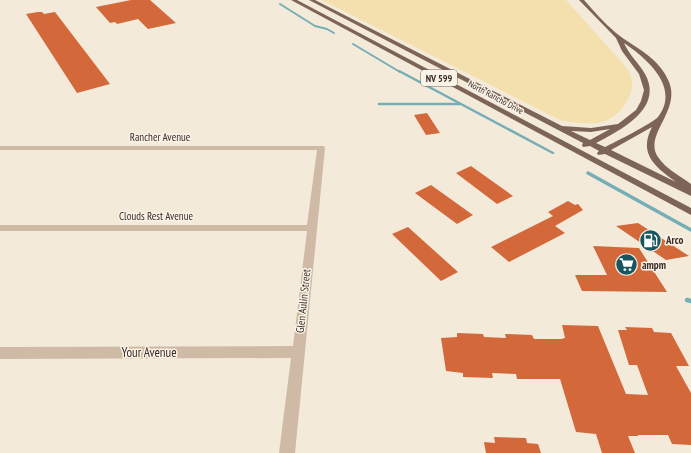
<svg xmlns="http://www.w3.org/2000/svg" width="691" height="453" viewBox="0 0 691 453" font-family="'PT Sans Narrow',sans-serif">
	<rect width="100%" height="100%" fill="#f4eada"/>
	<path fill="#f3e0ad" d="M322 0H566L625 66C629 72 633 78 632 86 631 100 618 116 605 121 591 126 576 122 562 121Z"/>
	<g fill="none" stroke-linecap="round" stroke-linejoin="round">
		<g stroke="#76aeb5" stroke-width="2">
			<polyline points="280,4 315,26 327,29 334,33"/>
			<polyline points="353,44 400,72"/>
		</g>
		<g stroke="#76aeb5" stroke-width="2.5">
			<polyline points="399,71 553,153"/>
			<polyline points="379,104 460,104"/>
		</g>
		<polyline stroke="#76aeb5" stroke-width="3.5" points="588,173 691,230"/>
		<polyline stroke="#76aeb5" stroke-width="4.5" points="687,300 691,301"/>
	</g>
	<g fill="#d3693a">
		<polygon points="131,0 150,0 176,23 148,29 138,19 117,24 115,22 110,23 96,7"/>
		<polygon points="38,12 42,12 44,14 55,12 110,84 77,93 26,14"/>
		<polygon points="427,113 440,133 426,135 414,115"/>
		<polygon points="471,166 513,196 497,204 456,173"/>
		<polygon points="431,185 473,215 457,224 415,193"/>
		<polygon points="568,201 575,205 578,204 583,210 555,226 565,233 509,262 491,247 553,216 548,212"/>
		<polygon points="638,223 689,256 666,260 616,226"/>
		<polygon points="408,227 458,272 441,281 392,234"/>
		<polygon points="593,246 639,248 667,292 582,291 575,275 607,275"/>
		<polygon points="562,325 598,326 626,394 648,395 637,365 629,365 618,330 627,330 625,327 652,328 654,332 671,333 689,366 676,366 691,393 691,445 672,444 668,435 638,435 638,436 628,436 635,453 602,453 596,434 576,432 560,379 517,379 516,374 492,373 493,378 463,377 463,373 446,371 441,338 457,337 457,333 483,334 484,337 506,338 505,334 532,335 534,339 561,339 565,338"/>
		<polygon points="494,437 526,438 527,443 538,444 541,453 486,453 484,442 495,443"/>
	</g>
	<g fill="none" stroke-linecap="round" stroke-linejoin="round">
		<polygon fill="#cebaa5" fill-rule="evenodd" points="0,146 324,146 325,148 295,453 279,453 291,358 0,359 0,347 293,346 307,231 0,231 0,225 307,225 317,150 0,150"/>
		<g fill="#7c6556" fill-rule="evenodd">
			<polygon points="291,0 297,0 691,208 691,215"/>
			<path d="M309 0H315L562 126 591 128 618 124 636 110 641 101 644 90 639 74 622 51 616 38 579 0H584C594 11 604 23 616 33 635 48 659 57 669 82 681 111 643 135 658 157 666 169 680 176 691 184V196L605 154 598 155 597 153 599 151 590 146 583 147 582 145 583 143ZM624 43C646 58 681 87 658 117 653 123 615 142 605 147L596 143C621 130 664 108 645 74 639 63 629 55 624 43ZM652 127C638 154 655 167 676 182L611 150ZM610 129 590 140 571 131 591 132Z"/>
		</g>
	</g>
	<defs>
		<symbol id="fuel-disc" viewBox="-11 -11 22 22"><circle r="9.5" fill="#18555f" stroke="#fbf3e7"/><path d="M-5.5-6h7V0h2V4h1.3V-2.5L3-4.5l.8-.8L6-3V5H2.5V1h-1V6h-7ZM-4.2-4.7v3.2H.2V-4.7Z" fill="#fff"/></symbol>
		<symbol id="supermarket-disc" viewBox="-11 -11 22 22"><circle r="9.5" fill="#18555f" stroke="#fbf3e7"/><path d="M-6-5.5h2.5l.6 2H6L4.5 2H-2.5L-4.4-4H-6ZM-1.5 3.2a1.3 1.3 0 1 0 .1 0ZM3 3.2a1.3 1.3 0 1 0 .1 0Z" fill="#fff"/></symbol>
	</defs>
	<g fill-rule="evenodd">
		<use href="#fuel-disc" x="638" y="228" width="25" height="25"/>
		<use href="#supermarket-disc" x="614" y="252" width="25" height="25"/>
	</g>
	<g text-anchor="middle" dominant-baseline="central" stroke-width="3" stroke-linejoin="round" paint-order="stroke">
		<g font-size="9" fill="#392e27" stroke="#fbf3e7">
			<text transform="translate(496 97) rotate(28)">North Rancho Drive</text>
		</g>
		<rect fill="#fbf3e7" stroke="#736961" stroke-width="1" x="421" y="70" width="36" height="16" rx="3"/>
		<g font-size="10" font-weight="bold" fill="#392e27">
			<text x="439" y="78">NV 599</text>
		</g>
		<g font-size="11" fill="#392e27" stroke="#fbf3e7">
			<text x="160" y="137">Rancher Avenue</text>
			<text x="156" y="216">Clouds Rest Avenue</text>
			<text transform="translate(303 301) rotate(-84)">Glen Aulin Street</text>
		</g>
		<g font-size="11" font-weight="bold" fill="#392e27" stroke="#fbf3e7" text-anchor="start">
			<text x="666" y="240">Arco</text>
			<text x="642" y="265">ampm</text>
		</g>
		<g font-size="13" fill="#392e27" stroke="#fbf3e7">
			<text x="149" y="352">Your Avenue</text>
		</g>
	</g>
</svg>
